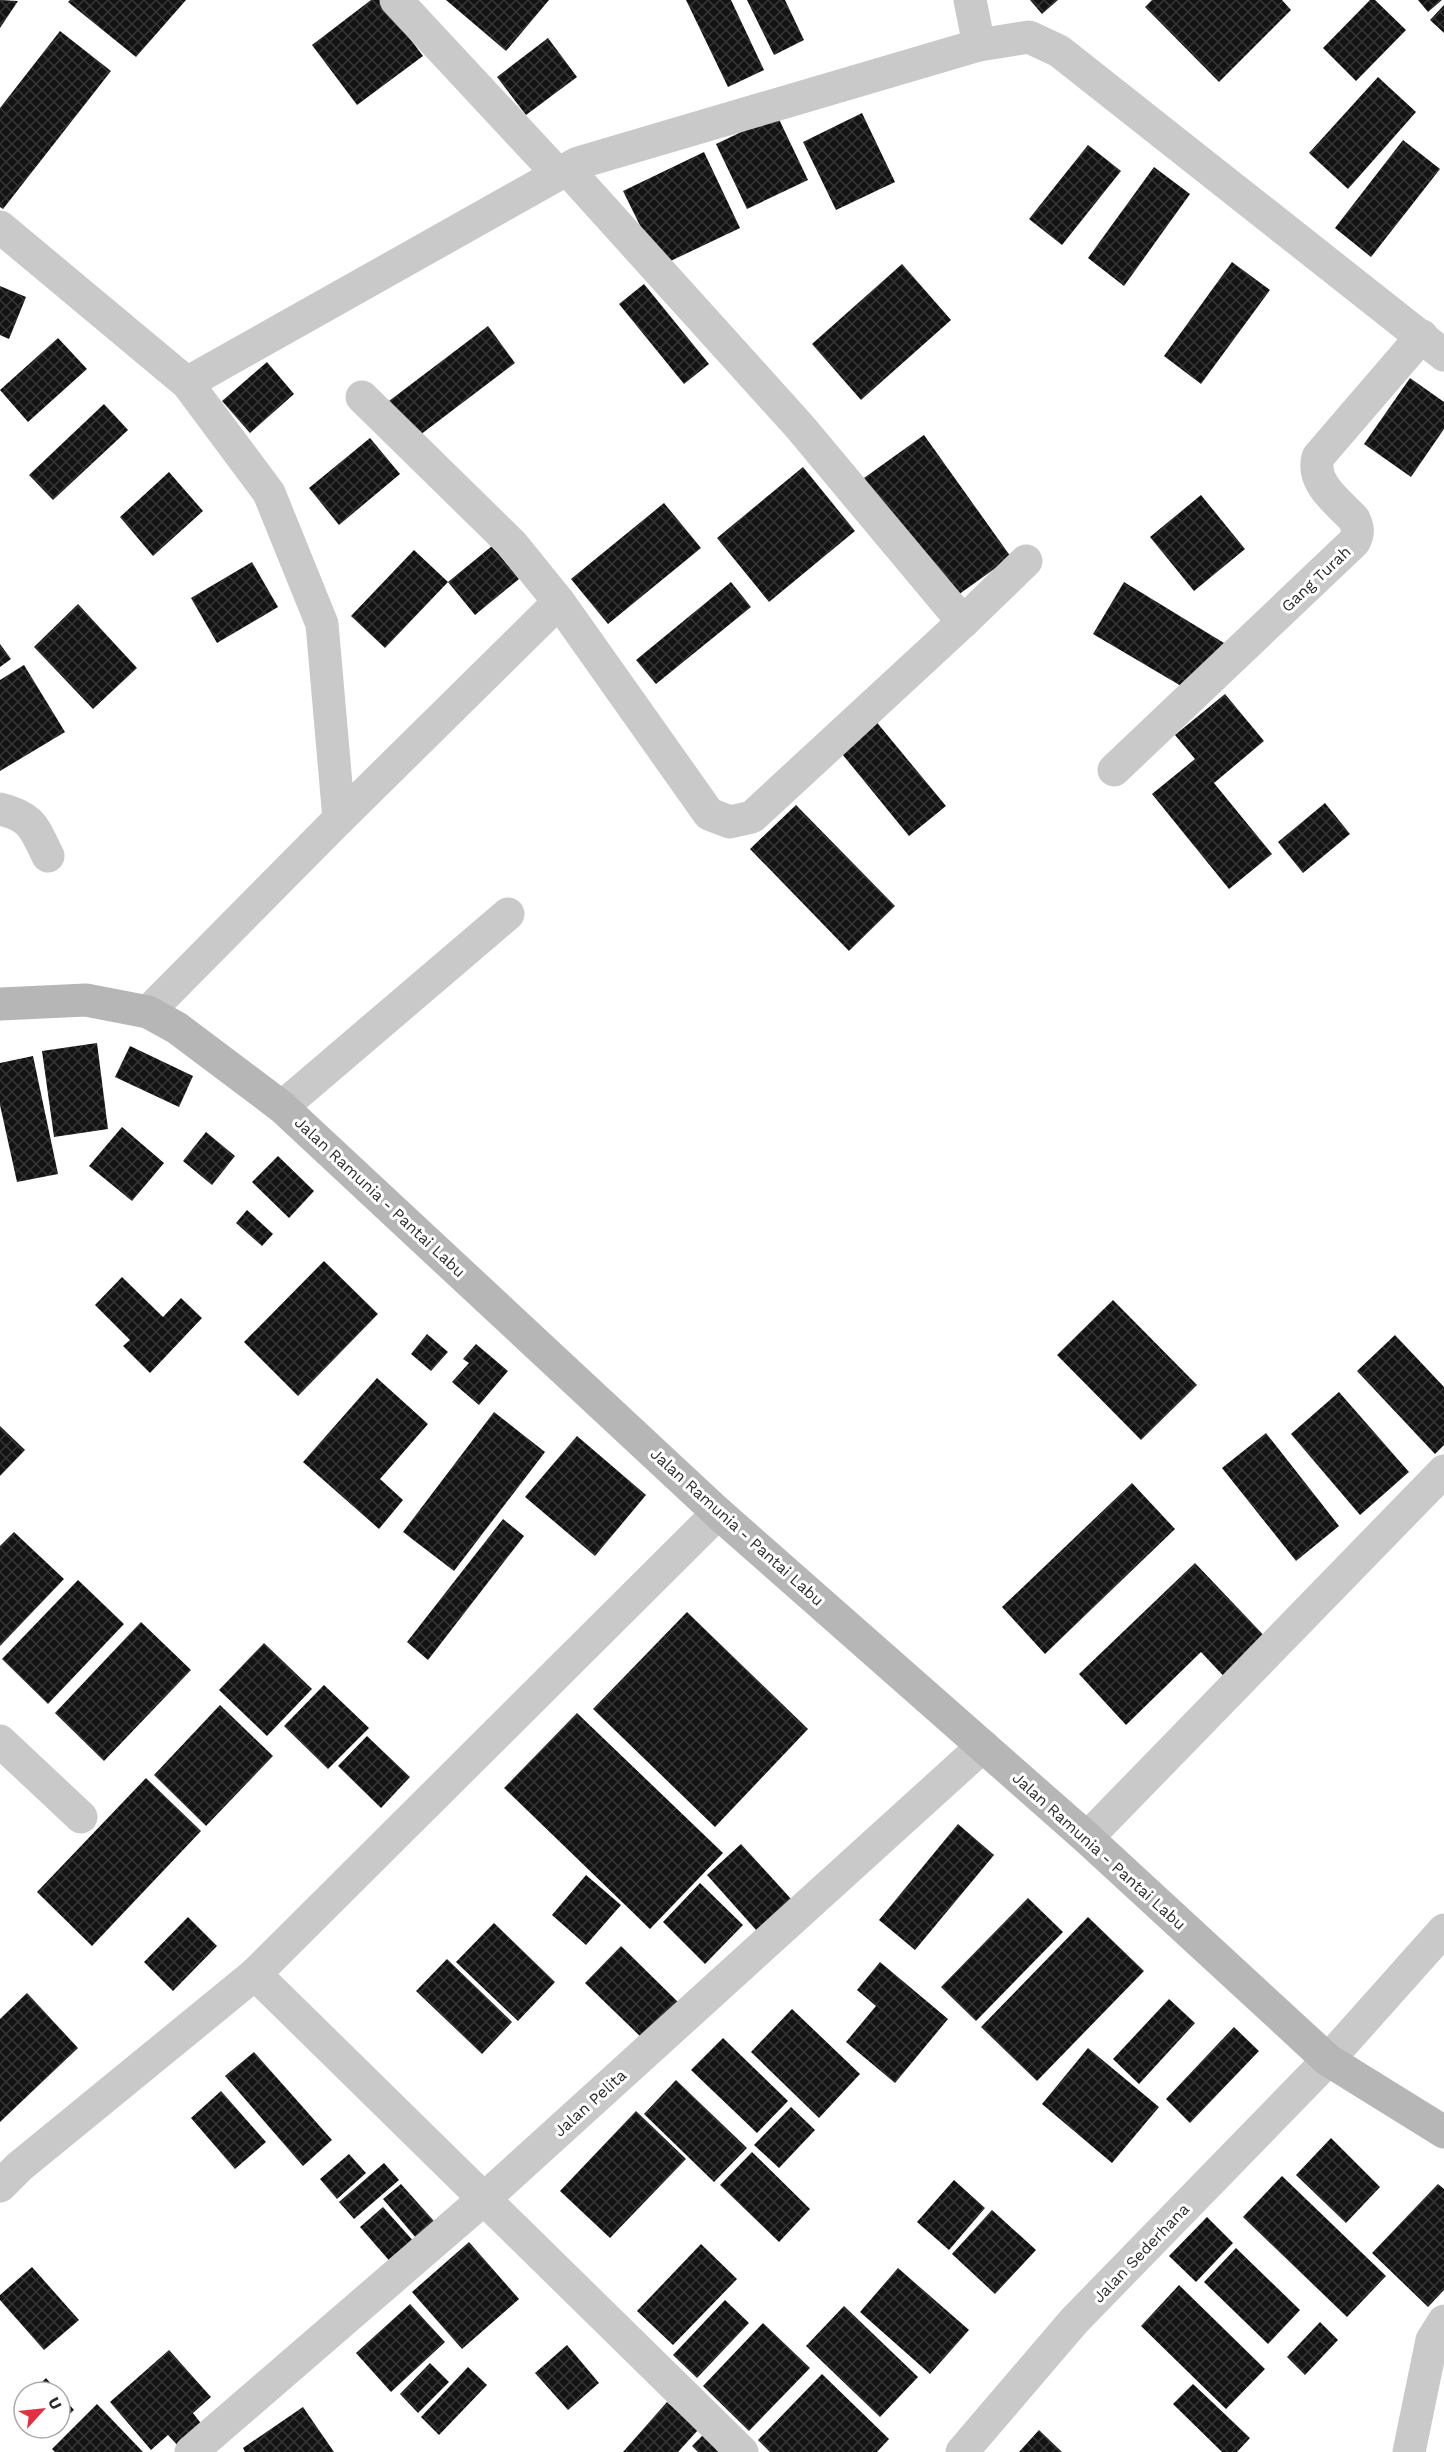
<svg xmlns="http://www.w3.org/2000/svg" width="1444" height="2452" viewBox="0 0 1444 2452" font-family="'Work Sans',sans-serif">
	<defs>
		<pattern id="building-cross-hatch" width="8" height="8" patternUnits="userSpaceOnUse" patternTransform="scale(1.5)"><rect width="8" height="8" fill="#131313"/><path d="M0 0l8 8M0 8l8-8" fill="none" stroke="#363636"/></pattern>
	</defs>
	<rect width="100%" height="100%" fill="#fff"/>
	<g fill="url(#building-cross-hatch)">
		<polygon points="0,0 18,1 0,28"/>
		<polygon points="70,0 186,0 136,57 68,2"/>
		<polygon points="371,0 381,0 423,56 357,105 312,45"/>
		<polygon points="446,0 549,0 506,51"/>
		<polygon points="686,0 731,0 764,70 728,87"/>
		<polygon points="747,0 785,0 804,40 774,55"/>
		<polygon points="1030,0 1058,0 1042,14"/>
		<polygon points="1152,0 1282,0 1291,10 1219,82 1145,7"/>
		<polygon points="1370,0 1375,0 1406,30 1356,81 1323,48"/>
		<polygon points="1418,0 1442,0 1428,12"/>
		<polygon points="1444,5 1444,33 1430,20"/>
		<polygon points="60,31 111,71 3,209 0,207 0,108"/>
		<polygon points="548,38 577,77 526,115 497,77"/>
		<polygon points="1378,77 1416,112 1348,189 1309,153"/>
		<polygon points="862,113 895,182 836,210 803,142"/>
		<polygon points="777,115 808,180 747,209 716,144"/>
		<polygon points="1403,140 1440,169 1371,257 1335,228"/>
		<polygon points="1088,145 1121,171 1062,245 1029,219"/>
		<polygon points="704,152 740,228 660,266 623,191"/>
		<polygon points="1154,167 1190,194 1124,286 1088,258"/>
		<polygon points="1232,262 1270,290 1201,384 1164,356"/>
		<polygon points="902,264 951,320 861,400 812,344"/>
		<polygon points="644,284 709,364 684,384 619,304"/>
		<polygon points="0,286 26,297 9,339 0,335"/>
		<polygon points="488,326 515,363 416,438 389,401"/>
		<polygon points="58,338 87,369 28,422 0,390"/>
		<polygon points="267,362 294,394 250,433 222,401"/>
		<polygon points="1410,378 1444,402 1444,429 1411,477 1364,444"/>
		<polygon points="104,404 128,430 53,500 29,475"/>
		<polygon points="924,435 1011,557 951,600 864,478"/>
		<polygon points="370,438 400,474 339,525 309,488"/>
		<polygon points="803,467 855,531 769,602 717,538"/>
		<polygon points="169,472 203,511 153,556 120,517"/>
		<polygon points="1201,495 1245,549 1194,591 1150,537"/>
		<polygon points="664,503 701,548 608,624 571,579"/>
		<polygon points="492,546 519,579 475,615 448,582 385,648 351,616 414,550 448,582"/>
		<polygon points="252,562 278,607 217,643 191,598"/>
		<polygon points="731,582 751,607 656,684 636,660"/>
		<polygon points="1124,582 1224,643 1193,693 1093,634"/>
		<polygon points="78,604 137,668 93,709 34,647"/>
		<polygon points="0,644 11,659 0,667"/>
		<polygon points="24,665 65,732 0,771 0,680"/>
		<polygon points="1225,694 1264,741 1214,783 1272,854 1229,889 1152,794 1195,759 1175,735"/>
		<polygon points="874,719 946,806 909,836 838,749"/>
		<polygon points="1325,803 1350,834 1303,873 1278,842"/>
		<polygon points="796,805 895,906 849,951 750,849"/>
		<polygon points="97,1043 108,1129 54,1137 42,1051"/>
		<polygon points="130,1046 193,1076 179,1107 115,1077"/>
		<polygon points="33,1056 58,1174 17,1182 0,1105 0,1063"/>
		<polygon points="122,1127 164,1163 132,1201 89,1166"/>
		<polygon points="206,1132 235,1156 212,1185 183,1161"/>
		<polygon points="278,1156 314,1191 289,1218 252,1182"/>
		<polygon points="247,1210 273,1234 262,1246 236,1223"/>
		<polygon points="324,1261 378,1314 298,1396 244,1342"/>
		<polygon points="122,1277 163,1317 181,1298 202,1318 150,1373 123,1346 130,1340 95,1305"/>
		<polygon points="1113,1300 1197,1385 1141,1440 1057,1355"/>
		<polygon points="427,1334 448,1352 431,1371 411,1354"/>
		<polygon points="1395,1335 1444,1387 1444,1445 1435,1454 1357,1371"/>
		<polygon points="476,1344 508,1371 479,1405 452,1382 469,1363 463,1359"/>
		<polygon points="377,1378 428,1424 380,1479 403,1500 379,1529 303,1462"/>
		<polygon points="1339,1392 1409,1472 1360,1515 1291,1434"/>
		<polygon points="494,1412 545,1452 454,1571 403,1532"/>
		<polygon points="0,1426 25,1450 0,1476"/>
		<polygon points="1266,1433 1339,1526 1296,1561 1222,1468"/>
		<polygon points="577,1436 646,1495 595,1556 525,1497"/>
		<polygon points="1132,1483 1175,1529 1045,1654 1002,1607"/>
		<polygon points="503,1519 524,1536 428,1660 407,1642"/>
		<polygon points="14,1532 64,1579 0,1646 0,1546"/>
		<polygon points="1195,1563 1273,1645 1232,1685 1201,1652 1126,1725 1079,1674"/>
		<polygon points="78,1580 124,1624 48,1704 2,1659"/>
		<polygon points="687,1612 808,1729 715,1827 593,1709"/>
		<polygon points="141,1622 191,1670 104,1761 55,1713"/>
		<polygon points="264,1643 312,1689 267,1736 219,1690"/>
		<polygon points="324,1685 369,1728 328,1769 284,1726"/>
		<polygon points="220,1705 273,1756 206,1826 154,1775"/>
		<polygon points="577,1713 723,1853 650,1929 504,1788"/>
		<polygon points="367,1736 410,1777 381,1808 338,1766"/>
		<polygon points="146,1778 201,1831 92,1946 37,1892"/>
		<polygon points="958,1824 994,1855 915,1950 879,1920"/>
		<polygon points="741,1844 792,1900 757,1931 707,1875"/>
		<polygon points="586,1875 621,1905 586,1945 552,1915"/>
		<polygon points="700,1883 743,1925 705,1964 663,1922"/>
		<polygon points="1028,1898 1063,1932 976,2021 941,1987"/>
		<polygon points="188,1917 217,1946 173,1991 144,1962"/>
		<polygon points="1088,1917 1144,1971 1037,2081 981,2027"/>
		<polygon points="494,1923 555,1982 518,2021 456,1962"/>
		<polygon points="621,1946 678,2002 643,2039 585,1983"/>
		<polygon points="447,1959 512,2022 482,2054 416,1991"/>
		<polygon points="880,1962 948,2019 895,2083 846,2042 876,2006 857,1990"/>
		<polygon points="27,1993 78,2048 0,2122 0,2019"/>
		<polygon points="1169,1999 1195,2023 1139,2084 1113,2059"/>
		<polygon points="792,2009 860,2074 819,2118 751,2052"/>
		<polygon points="1234,2027 1259,2051 1190,2123 1166,2099"/>
		<polygon points="723,2038 788,2101 757,2133 691,2070"/>
		<polygon points="1088,2048 1159,2107 1112,2163 1042,2104"/>
		<polygon points="254,2052 332,2140 303,2166 225,2076"/>
		<polygon points="676,2080 747,2148 714,2182 644,2114"/>
		<polygon points="221,2091 266,2142 235,2169 191,2118"/>
		<polygon points="791,2107 815,2130 779,2168 754,2145"/>
		<polygon points="636,2111 686,2159 610,2238 560,2191"/>
		<polygon points="1331,2138 1380,2187 1346,2223 1296,2175"/>
		<polygon points="752,2152 810,2209 779,2242 720,2185"/>
		<polygon points="349,2154 366,2173 337,2199 320,2179"/>
		<polygon points="384,2163 399,2180 354,2219 339,2202"/>
		<polygon points="1282,2176 1386,2276 1347,2317 1243,2217"/>
		<polygon points="954,2180 985,2208 949,2250 917,2222"/>
		<polygon points="401,2184 441,2229 422,2245 383,2199"/>
		<polygon points="1438,2184 1444,2189 1444,2290 1428,2307 1372,2253"/>
		<polygon points="383,2207 416,2244 393,2265 360,2227"/>
		<polygon points="992,2210 1036,2250 995,2294 952,2254"/>
		<polygon points="1207,2217 1233,2243 1196,2282 1169,2256"/>
		<polygon points="469,2242 519,2299 462,2349 412,2292"/>
		<polygon points="701,2244 737,2279 673,2345 637,2311"/>
		<polygon points="1236,2248 1300,2310 1268,2344 1204,2282"/>
		<polygon points="32,2267 79,2320 44,2350 0,2300 0,2295"/>
		<polygon points="898,2268 969,2330 930,2374 860,2312"/>
		<polygon points="1179,2285 1265,2369 1226,2409 1141,2326"/>
		<polygon points="725,2300 749,2323 697,2378 673,2355"/>
		<polygon points="410,2304 445,2342 391,2392 356,2353"/>
		<polygon points="844,2306 918,2377 880,2417 806,2346"/>
		<polygon points="1320,2322 1338,2340 1305,2375 1287,2357"/>
		<polygon points="763,2323 810,2368 749,2431 703,2386"/>
		<polygon points="567,2345 599,2383 568,2410 535,2373"/>
		<polygon points="169,2350 211,2397 193,2413 203,2426 179,2447 168,2435 151,2450 110,2402"/>
		<polygon points="430,2363 449,2382 418,2413 400,2394"/>
		<polygon points="468,2367 487,2385 439,2435 421,2417"/>
		<polygon points="822,2374 889,2439 877,2452 770,2452 758,2440"/>
		<polygon points="46,2378 58,2392 31,2392"/>
		<polygon points="1193,2384 1250,2438 1237,2452 1222,2452 1173,2404"/>
		<polygon points="60,2394 74,2410 60,2423"/>
		<polygon points="667,2402 698,2430 678,2452 623,2452"/>
		<polygon points="97,2404 143,2452 55,2452 52,2449"/>
		<polygon points="303,2407 334,2452 245,2452 243,2448"/>
		<polygon points="1039,2430 1062,2452 1019,2452"/>
		<polygon points="703,2435 719,2452 698,2452 692,2446"/>
	</g>
	<g fill="none" stroke-linecap="round" stroke-linejoin="round">
		<g stroke="#c9c9c9" stroke-width="33">
			<polyline points="396,0 558,174"/>
			<polyline points="970,0 979,45"/>
			<polyline points="567,169 800,427 963,622"/>
			<polyline points="0,227 187,383 269,493 322,624 339,819 148,1012"/>
			<polyline points="187,383 578,163 979,45 1029,37 1059,51 1444,355"/>
			<polyline points="362,397 513,545 559,602"/>
			<path d="M1114 770 1354 542C1359 533 1358 528 1354 519 1337 501 1311 483 1318 457L1422 336"/>
			<path d="M0 809C33 817 34 828 48 856"/>
			<polyline points="339,819 559,602 709,814 730,822 752,817 963,622 1026,561"/>
			<polyline points="282,1107 508,914"/>
			<polyline points="0,1741 81,1817"/>
			<polyline points="1087,1838 1444,1471"/>
			<polyline points="255,1974 742,2452"/>
			<polyline points="0,2186 19,2167 255,1974 718,1513"/>
			<polyline points="191,2452 485,2198 983,1746"/>
			<polyline points="962,2452 1074,2321 1328,2060 1444,1930"/>
			<polyline points="1409,2452 1432,2340 1444,2321"/>
		</g>
		<polyline stroke="#b6b6b6" stroke-width="33" points="0,1004 86,1000 148,1012 177,1028 282,1107 718,1513 1087,1838 1328,2060 1444,2132"/>
	</g>
	<g text-anchor="middle" dominant-baseline="central" stroke-width="6" stroke-linejoin="round" paint-order="stroke">
		<g font-size="16" fill="#2c2c2c" stroke="#fff">
			<text transform="translate(1316 579) rotate(-43)">Gang Turah</text>
			<text transform="translate(380 1197) rotate(43)">Jalan Ramunia - Pantai Labu</text>
			<text transform="translate(737 1527) rotate(42)">Jalan Ramunia - Pantai Labu</text>
			<text transform="translate(1099 1851) rotate(42)">Jalan Ramunia - Pantai Labu</text>
			<text transform="translate(590 2103) rotate(-42)">Jalan Pelita</text>
			<text transform="translate(1141 2253) rotate(-46)">Jalan Sederhana</text>
		</g>
	</g>
	<g transform="translate(42 2410) rotate(63)"><circle r="28" fill="#ffffff" stroke="#ababab" stroke-width="1.5"/>
	<path d="M0-4.5L10 22L0 15L-10 22Z" fill="#e13042"/>
	<text y="-9" font-size="16" font-weight="bold" text-anchor="middle" fill="#2c2c2c">U</text>
	</g>
</svg>
